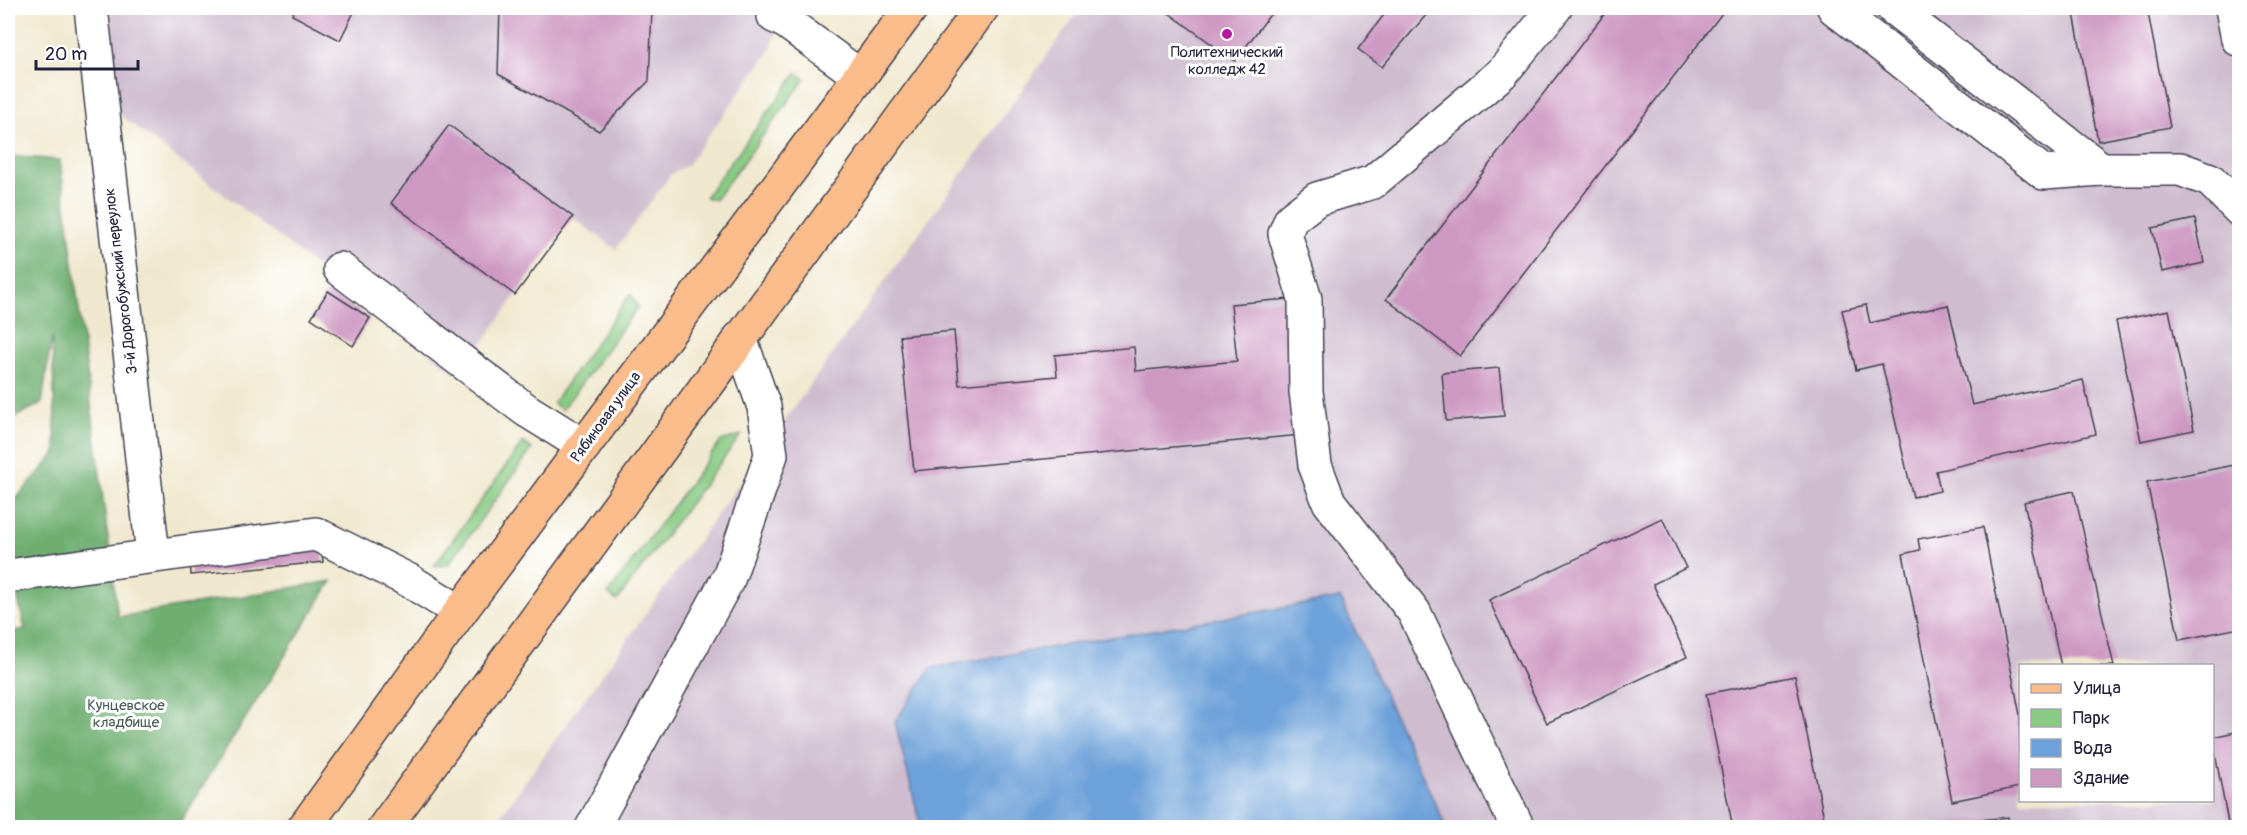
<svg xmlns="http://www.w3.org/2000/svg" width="2247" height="835" viewBox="0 0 2247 835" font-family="Pangolin,sans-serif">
	<rect width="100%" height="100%" fill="#fff"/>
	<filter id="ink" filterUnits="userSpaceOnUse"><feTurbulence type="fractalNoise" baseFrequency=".0167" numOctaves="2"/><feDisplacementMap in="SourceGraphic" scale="12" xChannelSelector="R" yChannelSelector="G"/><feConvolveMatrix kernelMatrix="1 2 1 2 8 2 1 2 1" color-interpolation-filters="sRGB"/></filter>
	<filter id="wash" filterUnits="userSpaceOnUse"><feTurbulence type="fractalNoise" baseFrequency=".008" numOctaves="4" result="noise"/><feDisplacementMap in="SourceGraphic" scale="24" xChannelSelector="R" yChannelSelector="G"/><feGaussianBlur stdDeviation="1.35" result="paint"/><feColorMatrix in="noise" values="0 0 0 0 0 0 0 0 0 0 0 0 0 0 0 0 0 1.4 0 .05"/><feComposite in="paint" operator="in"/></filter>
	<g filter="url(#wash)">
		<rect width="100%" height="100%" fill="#f0e8ce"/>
		<g fill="#cfbdcf" fill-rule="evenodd">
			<polygon points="110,8 786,8 769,52 687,165 671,174 616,249 572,217 459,376 114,110"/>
			<path d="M1081 8H2239V827L492 828ZM2020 666H2212V800H2020Z"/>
		</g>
		<g fill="#89cb83" stroke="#56765f" stroke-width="1.5">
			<polygon points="797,73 805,79 715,200 705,197"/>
			<polygon points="630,294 638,307 562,410 553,403"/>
			<polygon points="741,435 617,601 608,594 721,441"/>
			<polygon points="523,442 532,449 448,565 434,566"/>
		</g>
		<polygon fill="#6eaf71" stroke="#486856" stroke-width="1.5" points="8,156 60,160 118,617 332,581 177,827 8,827 8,632 25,629 8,558 8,508 56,453 52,336 42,403 8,421"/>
		<polygon fill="#6da1d9" stroke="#48628a" stroke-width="1.5" points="1340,598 1446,827 921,827 895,722 931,668"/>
		<g id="blocks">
			<g fill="#cd98c2">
				<polygon points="295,8 356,8 340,40 292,15"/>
				<polygon points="500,8 652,8 649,81 599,131 498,74"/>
				<polygon points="1162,8 1275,8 1235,61"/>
				<polygon points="1389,8 1432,8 1382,67 1358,49"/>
				<polygon points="1609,8 1726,8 1460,356 1386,299"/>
				<polygon points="2073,8 2147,8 2170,127 2098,141"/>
				<polygon points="449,125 573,217 515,295 391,203"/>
				<polygon points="2195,219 2204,263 2162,272 2152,228"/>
				<polygon points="328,291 370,318 353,346 311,318"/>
				<polygon points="1289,299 1302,435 914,471 900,336 954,331 959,385 1057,376 1055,355 1134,347 1136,371 1237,361 1231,304"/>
				<polygon points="1866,305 1870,323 1948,305 1972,405 2083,380 2096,434 1936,471 1940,491 1913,497 1882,364 1856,370 1842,310"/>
				<polygon points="2169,310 2194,430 2141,441 2116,321"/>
				<polygon points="1499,368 1504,416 1446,421 1442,373"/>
				<polygon points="2240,464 2240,628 2179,640 2147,482"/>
				<polygon points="2074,491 2114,666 2061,666 2024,502"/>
				<polygon points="1662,518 1686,568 1653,584 1687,657 1547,723 1489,600"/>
				<polygon points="1983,527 2020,715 2020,787 1952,801 1903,554 1920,550 1918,539"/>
				<polygon points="321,544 323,562 191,575 190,557"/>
				<polygon points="1795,676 1826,828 1733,828 1706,694"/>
				<polygon points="2240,731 2240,828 2229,828 2212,737"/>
				<polygon points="2008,817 2009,828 1953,828 1952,823"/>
			</g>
		</g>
	</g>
	<g filter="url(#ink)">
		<use href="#blocks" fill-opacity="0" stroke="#414051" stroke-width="1.5"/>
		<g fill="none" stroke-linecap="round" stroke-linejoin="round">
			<defs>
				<g id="minor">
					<polyline points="91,8 153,555"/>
					<polyline points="1834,8 2044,173 2101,169 2180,169 2210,180 2240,210"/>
					<polyline points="1893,8 2101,169"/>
					<polyline points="2232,8 2238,39"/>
					<polyline points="774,16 786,22 860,76"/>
					<polyline points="340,269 526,410 584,446"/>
					<polyline points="8,576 316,534 410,581 460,612"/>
					<polyline points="592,828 729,577 771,455 764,407 740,338"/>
					<polyline points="1518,828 1414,612 1329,502 1315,465 1306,391 1305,299 1285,234 1291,219 1317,199 1373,182 1502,73 1555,8"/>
				</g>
				<g id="major">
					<polyline points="304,828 460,612 911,8"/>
					<polyline points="384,828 982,8"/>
				</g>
			</defs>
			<use href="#minor" stroke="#414051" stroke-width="36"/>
			<use href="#major" stroke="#414051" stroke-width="36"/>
			<use href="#minor" stroke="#fff" stroke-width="33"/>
			<use href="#major" stroke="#f9bc8a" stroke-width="33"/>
		</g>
	</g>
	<circle fill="#b5179e" stroke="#fff" stroke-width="2" cx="1227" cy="34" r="6"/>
	<g text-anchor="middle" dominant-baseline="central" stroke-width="6" stroke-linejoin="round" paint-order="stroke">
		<g font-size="15" fill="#22223b" stroke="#fff">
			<text x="1227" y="52">Политехнический<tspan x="1227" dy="17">колледж 42</tspan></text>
		</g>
		<g font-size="15" fill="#22223b" stroke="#fff">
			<text transform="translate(121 281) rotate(-97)">3-й Дорогобужский переулок</text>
			<text transform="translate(606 417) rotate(-54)">Рябиновая улица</text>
		</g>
		<g font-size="15" fill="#465d54" stroke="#fff">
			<text x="126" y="705">Кунцевское<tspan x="126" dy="17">кладбище</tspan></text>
		</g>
	</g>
	<rect width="2247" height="835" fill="none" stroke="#fff" stroke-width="30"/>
	<rect x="2019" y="664" width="195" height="138" fill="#ffffff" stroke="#a7a7b1" stroke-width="1.5"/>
	<rect x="2031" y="684" width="30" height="9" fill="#f9bc8a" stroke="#a7a7b1" stroke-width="1.5"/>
	<text x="2073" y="694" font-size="18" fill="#22223b">Улица</text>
	<rect x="2031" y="709" width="30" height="18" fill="#89cb83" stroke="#a7a7b1" stroke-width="1.5"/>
	<text x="2073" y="724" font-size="18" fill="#22223b">Парк</text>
	<rect x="2031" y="739" width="30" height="18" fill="#6da1d9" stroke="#a7a7b1" stroke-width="1.5"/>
	<text x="2073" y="754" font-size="18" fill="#22223b">Вода</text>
	<rect x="2031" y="769" width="30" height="18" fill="#cd98c2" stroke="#a7a7b1" stroke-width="1.5"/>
	<text x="2073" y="784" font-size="18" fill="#22223b">Здание</text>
	<path d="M36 60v9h102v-9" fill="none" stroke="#22223b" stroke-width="3"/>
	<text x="45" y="60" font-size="18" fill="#22223b" stroke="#ffffff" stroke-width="4.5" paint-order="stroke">20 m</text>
</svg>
